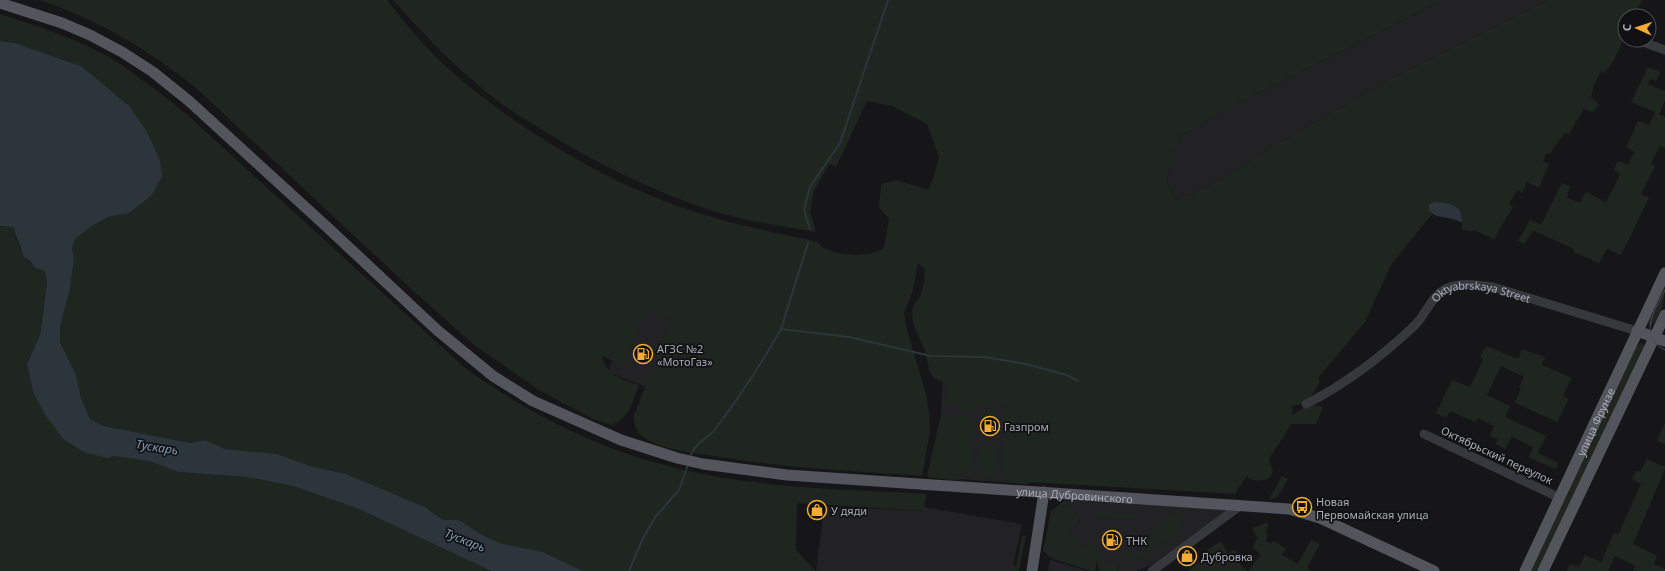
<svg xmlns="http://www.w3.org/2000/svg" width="1665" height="571" viewBox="0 0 1665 571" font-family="'Noto Sans',sans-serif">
	<rect width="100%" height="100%" fill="#161618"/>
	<g fill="#222225">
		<polygon points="1442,0 1549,0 1385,82 1284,140 1208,187 1175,200 1167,181 1171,153 1181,136 1227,109"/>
		<polygon points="634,303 689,324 662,393 608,372"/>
		<polygon points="943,363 1029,369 1028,484 927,477 941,415"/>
		<polygon points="1065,500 1182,507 1234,510 1174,556 1136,571 1117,571 1120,563 1100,562 1078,546 1068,530 1080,522 1068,502"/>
		<polygon points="824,506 922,511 923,507 1022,524 1012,571 816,571"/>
		<polygon points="1050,560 1081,569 1085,571 1048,571"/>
	</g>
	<g fill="#1e261f">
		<path d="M39 0H387C407 25 427 50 452 72 521 132 617 189 705 215 738 225 771 232 805 239 809 240 813 240 817 242 820 243 822 248 826 249 844 256 867 258 884 248L889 219 879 207 881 184 896 180 928 190 934 176 939 157 927 124 892 106 867 101 836 167 829 164 814 191 810 212 816 232C779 225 740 221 704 208 649 189 598 164 549 134 531 123 512 112 495 99 458 70 425 36 393 0H1442L1227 109 1181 136 1171 153 1167 181 1175 200 1208 187 1284 140 1385 82 1549 0H1642L1634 16H1625C1625 40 1620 53 1605 73L1601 71 1594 85 1591 97 1599 105 1593 112 1584 109 1569 134 1565 133 1550 154 1546 153 1543 161 1549 164 1539 188 1527 182 1522 193 1517 191 1509 204 1513 207 1494 239 1476 231H1466L1462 229V214L1429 211 1432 214 1391 265 1365 322 1318 378 1320 382C1314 393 1307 405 1292 406V415L1311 404 1323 407 1316 424H1290C1286 437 1275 446 1269 460L1273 470 1271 476C1264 482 1258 481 1249 479L1247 475 1235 494 1029 482 1028 484C1019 483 1004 485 1002 474L1004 405 976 404V409L972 412H960V404L946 403 947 384 934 378 929 370 925 351 914 326 912 316 913 306 920 297 924 283 925 269 918 263 913 290 904 313 907 330 926 394 929 413 930 431 922 476C852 471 783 468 714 456 692 453 665 450 646 439 638 434 633 426 634 416L671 320 647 309 624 365 601 356C609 377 619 378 639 385 633 400 629 420 611 425L593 419 537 389 473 344 409 287 196 88C146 49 100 20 39 0Z"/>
		<path d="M0 14C36 26 75 38 109 57 135 73 160 93 184 112L464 367C524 411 592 446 664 465 749 488 839 489 926 494L924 511 797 503 796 550 816 571H583L543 552 499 543 477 532 459 520H443L425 507 346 474 310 466 277 454 225 449 205 440 190 443 103 426 90 419 81 398 76 375 60 342V327L70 289 74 259 72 248 75 239 90 227 108 217 129 213 151 196 81 66 15 43 0 41Z"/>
		<polygon points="1648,67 1661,72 1656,81 1651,79 1648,84 1665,91 1665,100 1659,114 1665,117 1665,148 1660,146 1651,164 1655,166 1641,194 1649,198 1621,255 1607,249 1599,263 1574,252 1574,249 1534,231 1524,244 1518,241 1530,220 1541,225 1562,183 1570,186 1567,198 1580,203 1586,192 1606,202 1620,175 1614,170 1618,161 1628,165 1634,152 1626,147 1638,121 1649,125 1655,112 1631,102"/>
		<polygon points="0,226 13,227 20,249 35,268 45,271 47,283 40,335 27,364 33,392 44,413 113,456 149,461 178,472 247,477 293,486 359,509 491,571 0,571"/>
		<path d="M1665 287C1665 298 1661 322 1650 326L1648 322Z"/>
		<polygon points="1642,342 1644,346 1539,571 1530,571 1636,347"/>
		<polygon points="1486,346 1518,359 1522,349 1545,357 1542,365 1572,378 1563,396 1569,399 1557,422 1515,403 1521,388 1519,387 1524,377 1501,366 1487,395 1510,406 1505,417 1546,436 1538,453 1559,463 1556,469 1529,458 1533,447 1512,437 1505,449 1496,444 1498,440 1490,436 1494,426 1478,418 1475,422 1450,411 1446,418 1436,413 1452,380 1470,387 1483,359 1480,358"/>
		<polygon points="985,408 998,410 999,419 994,419 994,411 987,411 987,419 981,418 981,413"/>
		<path d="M941 415 969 416 975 420 973 469C968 486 940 478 927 477Z"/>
		<polygon points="1665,423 1665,444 1657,441"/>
		<path d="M989 443 995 445 998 450 996 476 991 479 982 478C976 474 976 453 981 447 983 444 986 444 989 443Z"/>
		<polygon points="1647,459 1665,467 1665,469 1633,544 1657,556 1654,564 1665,569 1665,571 1633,571 1636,566 1615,556 1608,571 1567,571 1570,564 1579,567 1585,555 1601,562 1614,533 1618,535 1641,484 1632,479 1636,471 1640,472"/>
		<polygon points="1282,476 1288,479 1277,498 1269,499"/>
		<path d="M1065 500 1068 502 1080 522 1069 530 1078 546 1080 545 1082 548 1092 542 1097 551V558L1100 562 1120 563H1121V557L1128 552H1143V543C1155 531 1170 507 1188 508V513L1182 517 1180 538 1164 542 1148 556 1119 565 1117 571H1099L1097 560 1095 571H1091L1051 558 1043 551 1051 511Z"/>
		<polygon points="1096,512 1134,514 1136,516 1134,519 1096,517 1094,515"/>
		<polygon points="1266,523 1269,523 1266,533 1268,534 1266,541 1271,544 1273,541 1286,548 1282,555 1298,564 1311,540 1320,544 1307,568 1312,571 1248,571 1261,555 1253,548 1257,538 1252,528"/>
		<polygon points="1026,535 1019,571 1011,571 1012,565 1016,566 1022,536"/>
		<polygon points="1221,541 1228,553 1234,550 1241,555 1237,562 1247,571 1188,571 1208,555 1206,551"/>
	</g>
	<g fill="#2c353c">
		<polygon points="0,41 15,43 81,66 129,106 146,130 160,160 162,177 151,196 129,213 108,217 90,227 75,239 72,248 74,259 70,289 60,327 60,342 76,375 81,398 90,419 103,426 129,431 190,443 205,440 225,449 277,454 310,466 346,474 425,507 443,520 459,520 477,532 499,543 543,552 583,571 491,571 359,509 293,486 247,477 178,472 149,461 113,456 107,458 84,452 63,439 44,413 33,392 27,364 40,335 47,283 45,271 35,268 29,260 24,257 13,227 0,226"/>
		<path d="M1434 202C1447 203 1463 204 1462 221L1460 222C1449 215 1438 220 1429 211V205Z"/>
	</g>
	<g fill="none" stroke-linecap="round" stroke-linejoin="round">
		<g stroke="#2c353c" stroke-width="2">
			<polyline points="810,229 804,210 810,187 840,143 888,0"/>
			<polyline points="781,329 808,243"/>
			<path d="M690 457C694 443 708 439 716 428 740 396 762 363 781 329L849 337 931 356 985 357 1026 364 1067 375 1078 381"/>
			<polyline points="629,571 643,538 656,516 679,490 688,465"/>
		</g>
		<g stroke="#37383d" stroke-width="9">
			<polyline points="1643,42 1665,50"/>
			<path id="s1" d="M1306 404C1346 384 1381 357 1413 327 1426 316 1431 295 1447 288 1461 282 1478 285 1493 287L1637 331"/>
			<polyline points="1424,434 1560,498"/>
			<polyline points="1152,571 1241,505"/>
		</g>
		<g stroke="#53555c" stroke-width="11">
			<path id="s2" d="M0 3 62 23 90 35 122 52 153 72 189 101 327 227 437 330 493 376 533 401 621 440 677 458 703 464 787 475 1289 509 1320 518 1434 571"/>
			<polyline points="1637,331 1665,341"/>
			<polyline points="1032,571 1044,492"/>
			<path id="s3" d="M1525 571 1665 273"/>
			<polyline points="1543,571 1665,315"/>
		</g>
		<path stroke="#4a4c52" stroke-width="1" d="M1665 290C1655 310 1637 335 1665 350"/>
	</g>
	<defs>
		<symbol id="fuel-ring" viewBox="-11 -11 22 22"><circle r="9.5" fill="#111113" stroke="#f4ad32" stroke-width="1.5"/><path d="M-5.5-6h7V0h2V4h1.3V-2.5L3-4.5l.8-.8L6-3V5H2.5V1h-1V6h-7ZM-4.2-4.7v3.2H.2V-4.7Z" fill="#f4ad32"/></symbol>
		<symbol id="bus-ring" viewBox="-11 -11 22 22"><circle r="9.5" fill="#111113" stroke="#f4ad32" stroke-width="1.5"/><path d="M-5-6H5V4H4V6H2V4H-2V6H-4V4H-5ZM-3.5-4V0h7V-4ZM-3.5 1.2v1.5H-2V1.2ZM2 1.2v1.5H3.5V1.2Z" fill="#f4ad32"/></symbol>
		<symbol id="shop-ring" viewBox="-11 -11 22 22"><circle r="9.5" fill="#111113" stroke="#f4ad32" stroke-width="1.5"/><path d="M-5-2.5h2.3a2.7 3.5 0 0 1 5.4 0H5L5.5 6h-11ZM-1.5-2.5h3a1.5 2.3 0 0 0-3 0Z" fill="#f4ad32"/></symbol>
	</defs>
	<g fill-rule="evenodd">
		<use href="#fuel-ring" x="632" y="343" width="22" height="22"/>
		<use href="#fuel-ring" x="979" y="415" width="22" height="22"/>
		<use href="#bus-ring" x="1291" y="496" width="22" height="22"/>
		<use href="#shop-ring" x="806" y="499" width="22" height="22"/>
		<use href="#fuel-ring" x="1101" y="529" width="22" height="22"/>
		<use href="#shop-ring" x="1176" y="545" width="22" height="22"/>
	</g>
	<g text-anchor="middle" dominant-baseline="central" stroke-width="3.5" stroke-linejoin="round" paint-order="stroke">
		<g font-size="11" fill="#a8adb8" stroke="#111113">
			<text stroke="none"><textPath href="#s1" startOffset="218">Oktyabrskaya Street</textPath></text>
			<text stroke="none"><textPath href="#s3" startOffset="165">улица Фрунзе</textPath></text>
			<text transform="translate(1497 455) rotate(25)">Октябрьский переулок</text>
			<text stroke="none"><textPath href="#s2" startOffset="1227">улица Дубровинского</textPath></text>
		</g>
		<g font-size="11" fill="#a8adb8" stroke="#111113" text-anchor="start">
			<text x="657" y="348">АГЗС №2<tspan x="657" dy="13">«МотоГаз»</tspan></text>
			<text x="1004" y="426">Газпром</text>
			<text x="1316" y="501">Новая<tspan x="1316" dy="13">Первомайская улица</tspan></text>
			<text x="831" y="510">У дяди</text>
			<text x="1126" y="540">ТНК</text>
			<text x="1201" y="556">Дубровка</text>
		</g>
		<g font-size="12" font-style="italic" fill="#7e9cb3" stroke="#111113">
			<text transform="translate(157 447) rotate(9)">Тускарь</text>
			<text transform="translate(465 540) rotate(22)">Тускарь</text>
		</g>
	</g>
	<g transform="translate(1637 28) rotate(273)"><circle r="19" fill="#111113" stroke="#4d4f55"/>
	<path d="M0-3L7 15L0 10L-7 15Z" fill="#f4ad32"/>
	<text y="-6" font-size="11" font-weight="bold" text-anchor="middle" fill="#a8adb8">С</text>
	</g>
</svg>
